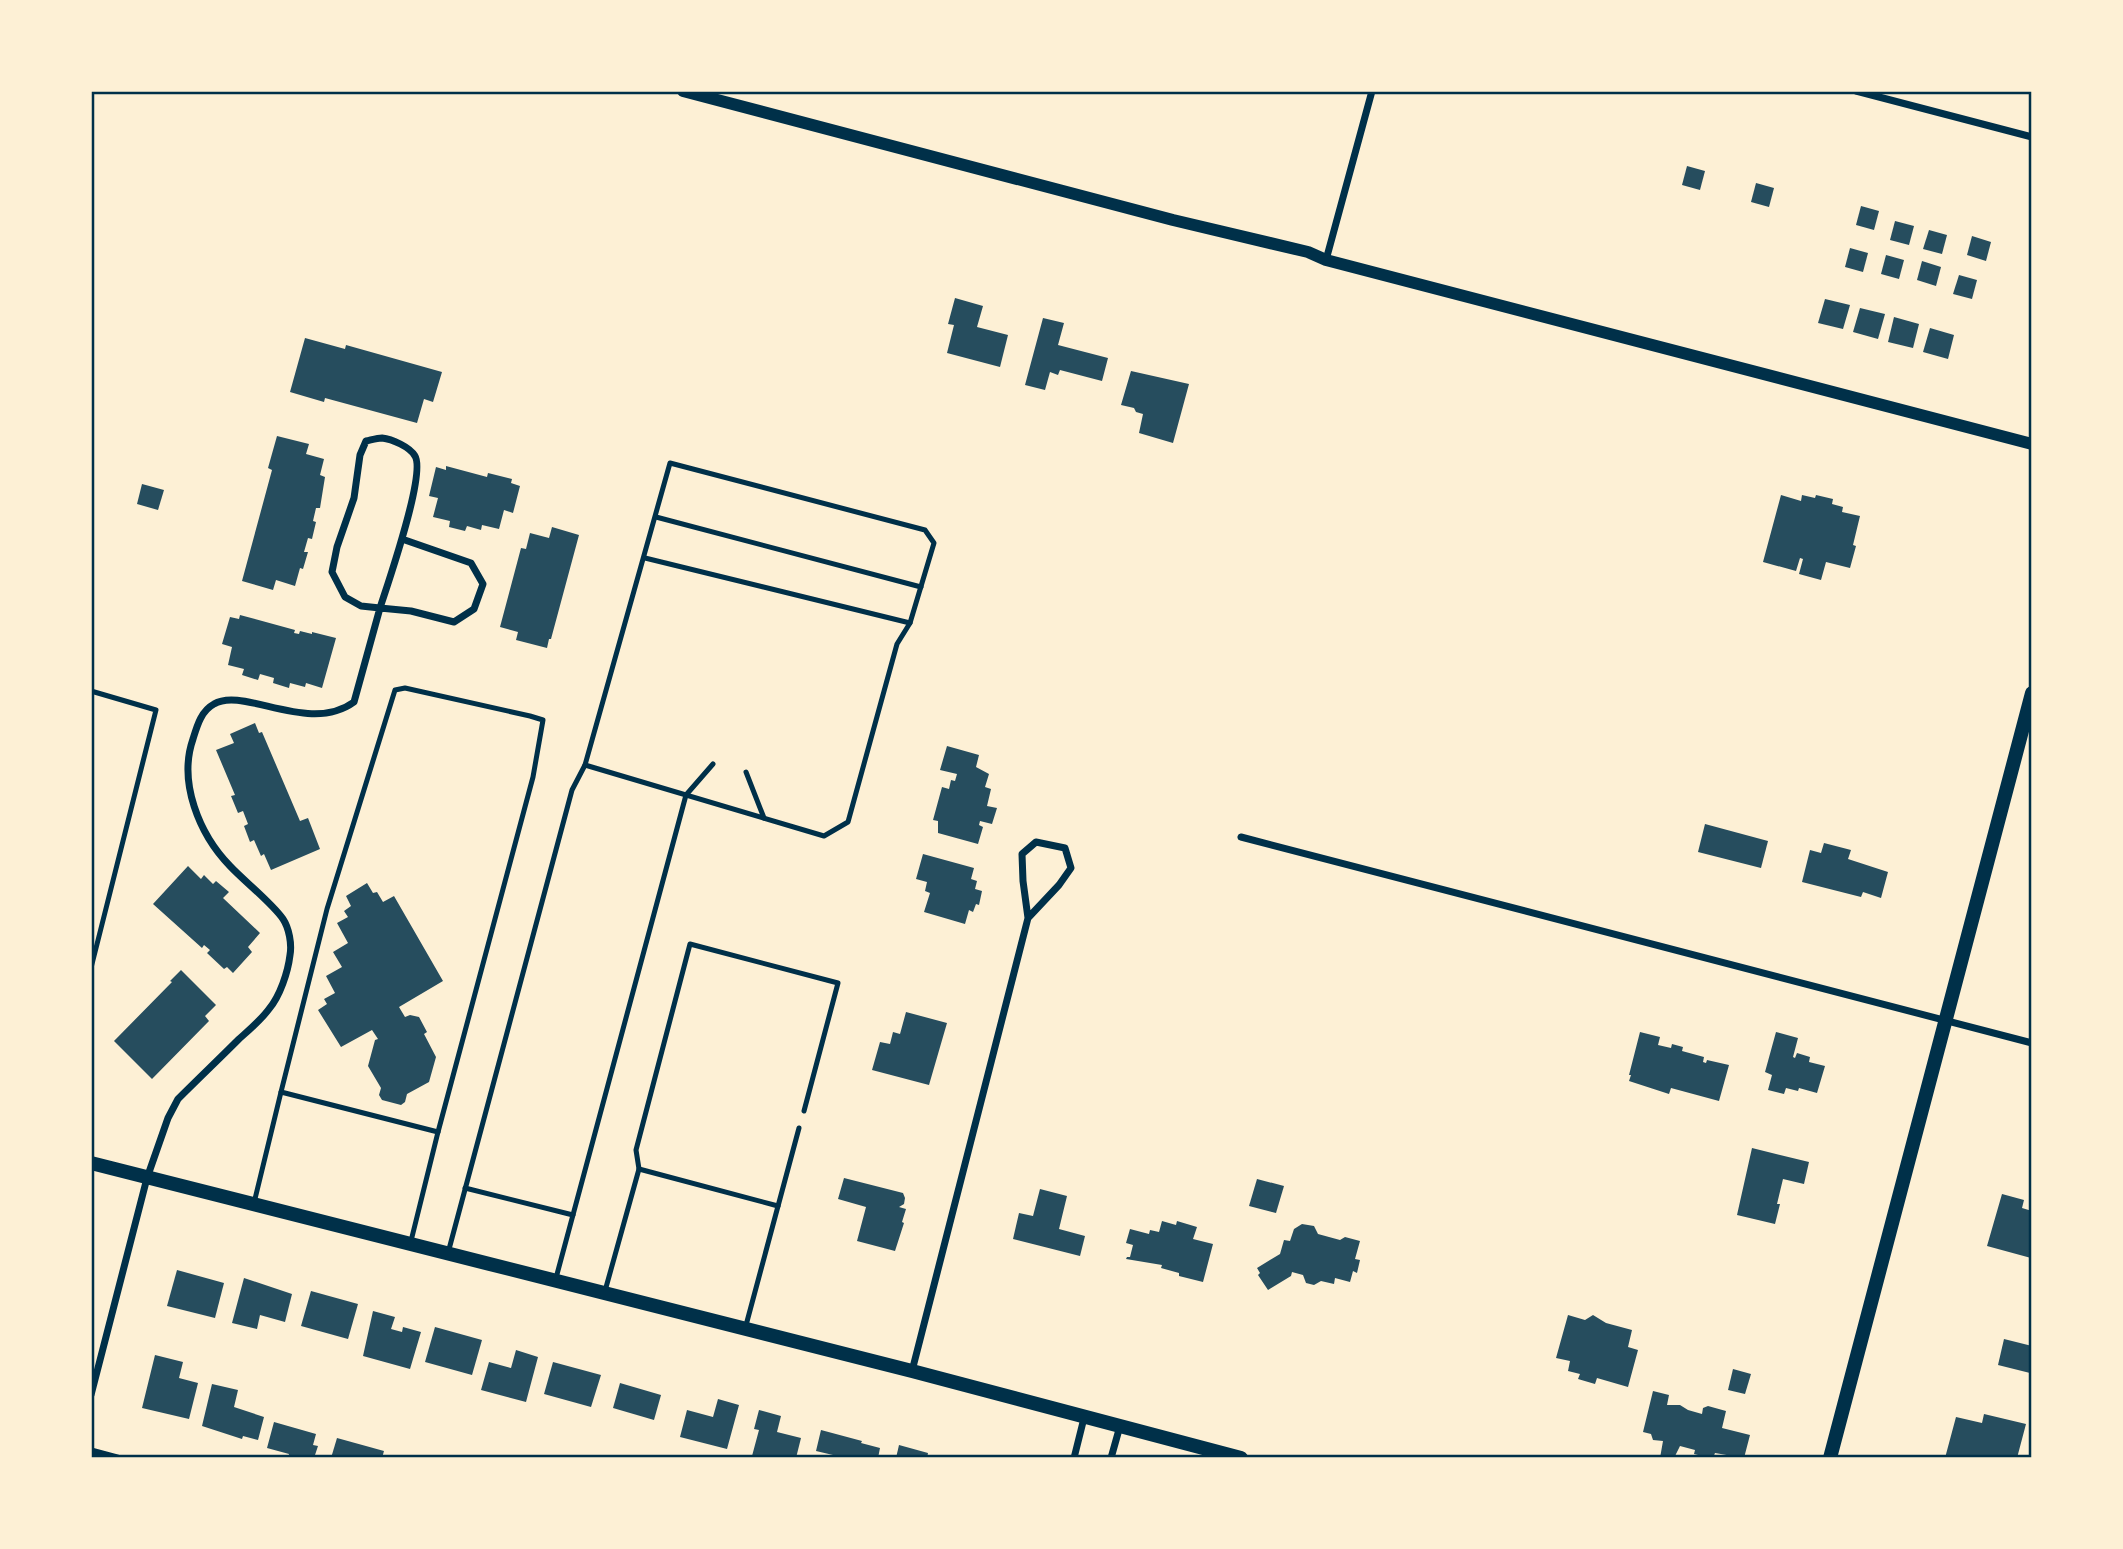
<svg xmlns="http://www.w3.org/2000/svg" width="2123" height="1549" viewBox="0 0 2123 1549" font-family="Raleway,sans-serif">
	<rect width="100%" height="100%" fill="#fdf0d5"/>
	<g fill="#264d5e">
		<polygon points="1687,166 1705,171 1700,190 1682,185"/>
		<polygon points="1756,183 1774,188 1769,207 1751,202"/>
		<polygon points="1861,206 1879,211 1874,230 1856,225"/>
		<polygon points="1895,221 1914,226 1909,245 1890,240"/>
		<polygon points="1929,230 1947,235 1942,254 1923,249"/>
		<polygon points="1972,236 1991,242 1986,261 1967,255"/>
		<polygon points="1850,248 1868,253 1863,272 1845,267"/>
		<polygon points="1886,255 1904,260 1899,279 1881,274"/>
		<polygon points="1922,261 1941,267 1936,286 1917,280"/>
		<polygon points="1959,275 1977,280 1972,299 1953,294"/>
		<polygon points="955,298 983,306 977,327 1008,335 1000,367 947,353 954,325 948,324"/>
		<polygon points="1825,299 1850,305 1843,329 1818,323"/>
		<polygon points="1860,308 1885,314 1878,339 1853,332"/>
		<polygon points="1894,317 1919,324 1913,348 1888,342"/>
		<polygon points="1043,318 1064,323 1058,345 1108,358 1102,381 1060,370 1058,375 1050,372 1045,390 1025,385"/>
		<polygon points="1930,328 1954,335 1948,359 1923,352"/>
		<polygon points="305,338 345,349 346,345 442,372 433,402 424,399 417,423 325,398 324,402 290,392"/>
		<polygon points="1131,371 1189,384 1173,443 1139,433 1143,414 1136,412 1134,408 1121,405"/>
		<polygon points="277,436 309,444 306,454 324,459 320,475 325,477 320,508 316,508 313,521 316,522 312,539 308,538 304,552 308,552 303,569 300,568 295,586 276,580 273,590 242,581 272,470 268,468"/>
		<polygon points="446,466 487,477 488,473 512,479 511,483 520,486 513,513 504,510 499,529 482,525 481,530 467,526 465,531 449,527 450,521 433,517 438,498 429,496 436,467 446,470"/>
		<polygon points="142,484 164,490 158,510 137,504"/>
		<polygon points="1781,495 1801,501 1802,495 1815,498 1816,495 1833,499 1832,504 1843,507 1842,512 1860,516 1853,545 1856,546 1850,568 1826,562 1821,580 1799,574 1803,559 1800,558 1796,571 1763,562"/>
		<polygon points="552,527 579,535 551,639 549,639 547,648 516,640 518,632 500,627 521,548 526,549 530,533 549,538"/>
		<polygon points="240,615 295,630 294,633 299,634 300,631 312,634 312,632 336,638 322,688 306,683 305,687 290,683 289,688 273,683 274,678 260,674 258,680 242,675 244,669 228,665 232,647 222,644 230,617 239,619"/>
		<polygon points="255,723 259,733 262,732 300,821 308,818 320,849 271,870 264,854 261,856 254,840 250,842 244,826 248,824 243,811 238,813 231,796 235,795 216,750 234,743 230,734"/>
		<polygon points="947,746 979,755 976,767 989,774 985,787 991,789 987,806 997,808 992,824 980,821 979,825 983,827 978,844 938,833 938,821 933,820 942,787 949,789 951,780 955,781 957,774 940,770"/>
		<polygon points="1705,824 1768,841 1761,868 1698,852"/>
		<polygon points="1824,843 1851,850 1848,859 1888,872 1881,898 1863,892 1861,897 1802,882 1810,850 1821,853"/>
		<polygon points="923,854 974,868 971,879 977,881 975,889 982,891 979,905 976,904 973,912 969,910 965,924 924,912 930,893 925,891 927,882 916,879"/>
		<polygon points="188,866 201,879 204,875 213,884 216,881 229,892 223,898 260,933 248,947 252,952 233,973 227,967 224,969 207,953 210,950 204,945 202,948 153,904"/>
		<polygon points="367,883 373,893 377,892 383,902 394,896 443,981 399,1007 405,1017 410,1015 419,1017 427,1032 424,1034 436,1057 429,1082 407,1094 405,1102 401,1105 382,1100 379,1095 381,1088 368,1066 375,1040 378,1039 372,1030 341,1047 318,1010 327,1004 324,999 335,993 326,976 342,967 333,952 348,943 337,923 348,917 344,911 351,906 346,896"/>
		<polygon points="181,970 216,1005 205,1016 209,1021 152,1079 114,1041 172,982 170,981"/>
		<polygon points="906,1012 947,1023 929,1085 872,1070 880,1042 890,1044 893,1032 900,1034"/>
		<polygon points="1640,1032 1660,1037 1658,1045 1671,1048 1672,1044 1683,1047 1682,1051 1704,1057 1703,1062 1706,1063 1707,1060 1729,1065 1719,1101 1671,1088 1669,1094 1629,1081 1631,1075 1629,1075"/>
		<polygon points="1776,1032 1798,1038 1793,1057 1795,1058 1797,1053 1810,1057 1809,1062 1825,1066 1817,1093 1799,1088 1798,1091 1786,1088 1784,1094 1768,1090 1772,1075 1765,1072"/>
		<polygon points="1752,1148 1809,1162 1804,1184 1783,1179 1777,1204 1780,1204 1775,1224 1737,1215"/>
		<polygon points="844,1178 903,1193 905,1198 904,1204 899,1207 906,1209 902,1222 904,1223 895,1251 857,1241 866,1207 838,1199"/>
		<polygon points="1257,1179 1284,1186 1276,1213 1249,1206"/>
		<polygon points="1040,1189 1067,1196 1059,1229 1085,1236 1080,1256 1013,1239 1019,1213 1033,1216"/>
		<polygon points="2002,1194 2024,1200 2022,1208 2032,1211 2031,1258 1987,1246"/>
		<polygon points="1162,1221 1176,1225 1177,1221 1197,1227 1193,1239 1213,1244 1203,1282 1179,1276 1179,1273 1161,1268 1162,1265 1126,1259 1127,1257 1130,1257 1133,1245 1126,1243 1130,1229 1149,1234 1150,1230 1159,1232"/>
		<polygon points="1302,1224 1314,1226 1318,1234 1340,1240 1345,1237 1360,1241 1355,1259 1360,1260 1357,1273 1353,1271 1350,1282 1335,1278 1334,1284 1321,1281 1314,1285 1306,1283 1303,1275 1292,1272 1291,1276 1268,1290 1258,1275 1260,1273 1257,1268 1280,1254 1284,1240 1290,1241 1294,1229"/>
		<polygon points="177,1270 224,1283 215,1318 167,1306"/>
		<polygon points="244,1278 292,1294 285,1322 260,1315 257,1329 232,1323"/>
		<polygon points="311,1291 358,1304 348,1339 301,1326"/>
		<polygon points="373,1311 395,1317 391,1329 402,1332 403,1327 421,1332 410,1369 363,1356"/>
		<polygon points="1568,1315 1585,1320 1593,1315 1606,1323 1632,1330 1628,1347 1638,1350 1628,1387 1597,1378 1595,1384 1578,1379 1580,1374 1568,1371 1570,1361 1556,1358"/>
		<polygon points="435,1327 482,1340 472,1375 425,1362"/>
		<polygon points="2004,1339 2032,1346 2030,1373 1998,1365"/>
		<polygon points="516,1350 538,1357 526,1402 481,1390 489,1362 511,1368"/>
		<polygon points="155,1355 183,1362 179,1378 198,1383 189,1419 142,1408"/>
		<polygon points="553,1362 601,1375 591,1407 544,1394"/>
		<polygon points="1733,1369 1751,1374 1745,1394 1728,1390"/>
		<polygon points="620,1383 661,1395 654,1420 613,1408"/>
		<polygon points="212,1384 238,1390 234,1407 264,1417 258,1440 243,1436 242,1439 202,1426"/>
		<polygon points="1653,1391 1669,1395 1667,1405 1680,1405 1688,1410 1702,1414 1703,1408 1708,1406 1726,1411 1722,1428 1750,1435 1744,1458 1715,1453 1713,1458 1710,1458 1694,1454 1695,1450 1680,1446 1674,1458 1660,1458 1663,1441 1653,1440 1651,1434 1643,1432"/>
		<polygon points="718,1399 739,1405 727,1449 680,1437 687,1410 713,1417"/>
		<polygon points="759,1410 781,1416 777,1432 801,1438 796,1458 761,1458 752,1456 759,1430 754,1429"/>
		<polygon points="1984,1414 2026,1424 2017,1458 1945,1458 1956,1417 1982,1423"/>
		<polygon points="274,1422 316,1434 313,1445 318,1446 314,1458 288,1458 289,1454 267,1448"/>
		<polygon points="821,1430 862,1441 861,1443 880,1448 878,1458 832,1458 833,1455 816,1451"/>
		<polygon points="337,1438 384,1451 382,1458 331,1458"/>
		<polygon points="899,1445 928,1453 927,1458 896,1458"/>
	</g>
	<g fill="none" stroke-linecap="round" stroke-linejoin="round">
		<g stroke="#003049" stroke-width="5">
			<polyline points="656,517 921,587"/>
			<polyline points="91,691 156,710 91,968"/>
			<polyline points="585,765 824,836 848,822 897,644 910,623"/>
			<polyline points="746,772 764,818"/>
			<polyline points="281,1092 327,909 395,690 405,688 530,716 543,720 533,777 438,1132"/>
			<polyline points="639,1169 778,1206"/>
			<polyline points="465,1188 573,1215"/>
			<polyline points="254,1203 281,1092 438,1132 411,1241"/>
			<polyline points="448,1253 572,790 585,765 670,463 925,530 934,543 910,623 645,558"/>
			<polyline points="556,1278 686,795 713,764"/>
			<polyline points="605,1291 639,1169 636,1150 690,944 838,983 804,1111"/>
			<polyline points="745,1329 799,1128"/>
		</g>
		<g stroke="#003049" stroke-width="7">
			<polyline points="1856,91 2032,137"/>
			<polyline points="1326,260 1372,91"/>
			<polyline points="1241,837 2032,1043"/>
			<polyline points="912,1371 1028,918 1059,885 1071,868 1065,848 1036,842 1022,854 1023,881 1028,918"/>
			<path d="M91 1395 147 1178 168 1118 178 1099C198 1079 219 1059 239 1039 249 1030 261 1020 269 1009 280 996 288 972 290 955 292 944 289 928 283 919 272 903 244 881 230 866 199 834 178 782 193 739 197 726 201 711 214 704 243 686 309 735 354 702L380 608 361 606 345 597 332 572 337 547 354 498 360 455 366 441C371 440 377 438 382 438 392 439 410 447 415 456 426 474 388 583 380 608L411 611 454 622 474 609 483 584 471 563 402 539"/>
			<polyline points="91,1451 117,1458"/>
			<polyline points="1074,1458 1084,1418"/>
			<polyline points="1111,1458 1120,1426"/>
		</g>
		<polyline stroke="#003049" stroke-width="12" points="683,91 1173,220 1308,252 1326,260 2032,444"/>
		<g stroke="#003049" stroke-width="14">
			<polyline points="91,1163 912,1371 1241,1458"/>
			<polyline points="1830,1458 2032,693"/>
		</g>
	</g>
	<rect width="2123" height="1549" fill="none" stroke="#fdf0d5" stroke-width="186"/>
	<rect x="93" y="93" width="1937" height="1363" fill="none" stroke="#003049" stroke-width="2.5"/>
</svg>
